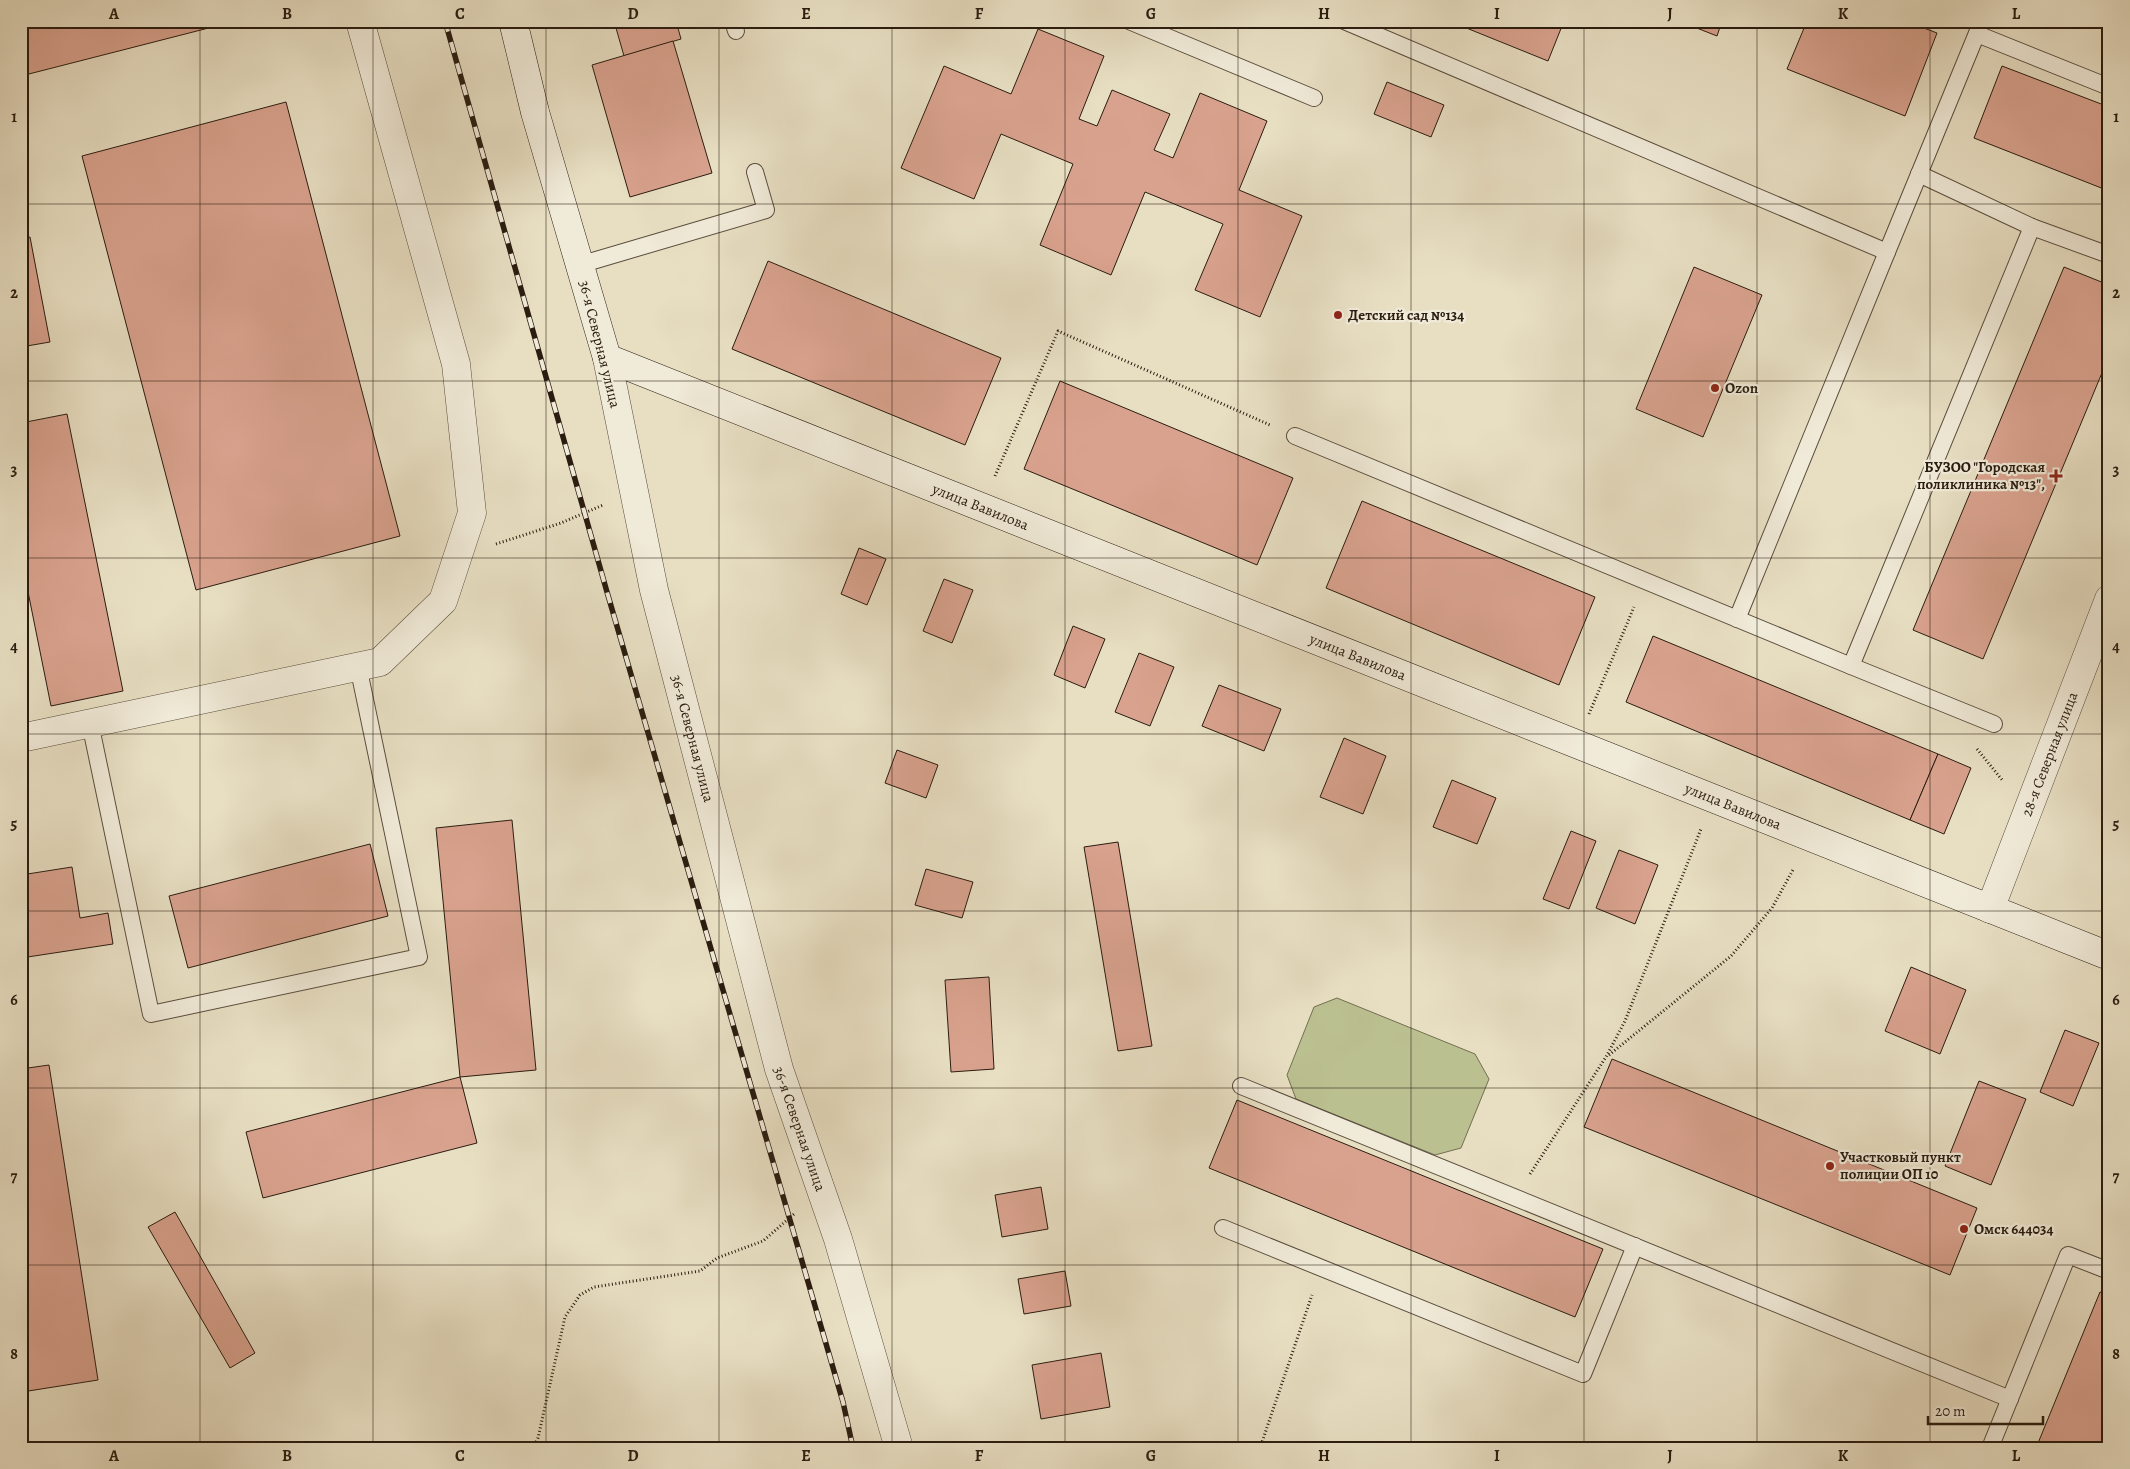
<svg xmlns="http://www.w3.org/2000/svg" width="2130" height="1469" viewBox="0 0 2130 1469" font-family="Alegreya,serif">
	<rect width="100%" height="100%" fill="#e8dfc3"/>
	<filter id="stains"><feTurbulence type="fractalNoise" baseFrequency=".004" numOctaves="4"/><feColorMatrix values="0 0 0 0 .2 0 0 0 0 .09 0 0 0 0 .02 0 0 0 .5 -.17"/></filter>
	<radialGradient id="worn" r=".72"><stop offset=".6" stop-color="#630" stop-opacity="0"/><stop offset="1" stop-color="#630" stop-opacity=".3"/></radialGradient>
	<polygon fill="#bbc090" stroke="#726e50" points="1337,998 1475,1054 1489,1079 1461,1148 1435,1155 1296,1099 1287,1075 1314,1007"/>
	<g fill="#d9a28e" stroke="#2a1c10">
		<polygon points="21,21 236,21 21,76"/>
		<polygon points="614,21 676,21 681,39 624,56"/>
		<polygon points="1449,21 1564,21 1548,61"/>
		<polygon points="1679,21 1722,21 1717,36"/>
		<polygon points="1807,21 1906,21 1937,33 1905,116 1787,69"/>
		<polygon points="1038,29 1104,56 1079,119 1097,126 1112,90 1170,114 1154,150 1173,158 1200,93 1267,121 1239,190 1302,216 1260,317 1195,290 1223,224 1145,192 1111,275 1040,245 1073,164 1001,134 974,199 901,168 944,66 1011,94"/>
		<polygon points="673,41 712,173 630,197 592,65"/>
		<polygon points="2002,66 2109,107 2109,191 1974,138"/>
		<polygon points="1387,82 1444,105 1431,137 1374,114"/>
		<polygon points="286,102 400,536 196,590 82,156"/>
		<polygon points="30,237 50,342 21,347 21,239"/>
		<polygon points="768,261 1001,358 965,445 732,349"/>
		<polygon points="1694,267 1762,295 1703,437 1636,409"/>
		<polygon points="2064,267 2109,285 2109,356 1983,659 1913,630"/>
		<polygon points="1060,381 1293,478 1257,565 1024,469"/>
		<polygon points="67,414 123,691 51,706 21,557 21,423"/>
		<polygon points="1362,501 1595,597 1559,685 1326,588"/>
		<polygon points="859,548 886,559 867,605 841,594"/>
		<polygon points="944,579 973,590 952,643 923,631"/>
		<polygon points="1073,626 1105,639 1085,688 1054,675"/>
		<polygon points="1653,636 1938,754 1910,820 1626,702"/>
		<polygon points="1139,653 1174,667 1150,726 1115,712"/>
		<polygon points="1219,685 1281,709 1264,751 1202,726"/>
		<polygon points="1344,738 1386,756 1363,814 1320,797"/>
		<polygon points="897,750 938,765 926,798 885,783"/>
		<polygon points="1938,754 1971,768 1944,834 1910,820"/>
		<polygon points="1452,780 1496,798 1477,844 1433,827"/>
		<polygon points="512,820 536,1070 460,1077 436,828"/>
		<polygon points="1571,831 1596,841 1569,909 1543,899"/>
		<polygon points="1118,842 1152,1046 1118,1051 1084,847"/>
		<polygon points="370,844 388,916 188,968 169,896"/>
		<polygon points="1619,850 1658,865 1635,924 1596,908"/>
		<polygon points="72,867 80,918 108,913 113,944 21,958 21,875"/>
		<polygon points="926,869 973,882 962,918 915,905"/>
		<polygon points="1911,967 1966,990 1940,1054 1885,1031"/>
		<polygon points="989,977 994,1069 951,1072 945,980"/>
		<polygon points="2065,1030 2099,1043 2073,1106 2040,1092"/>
		<polygon points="1612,1059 1977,1208 1950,1275 1584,1127"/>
		<polygon points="49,1065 98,1380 22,1392 21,1069"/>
		<polygon points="460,1077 477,1143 263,1198 246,1132"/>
		<polygon points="1979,1081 2026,1099 1991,1185 1945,1166"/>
		<polygon points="1237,1100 1603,1249 1575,1317 1209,1168"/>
		<polygon points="1041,1187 1048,1229 1002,1237 995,1195"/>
		<polygon points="175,1212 255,1353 230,1368 148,1227"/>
		<polygon points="1065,1271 1071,1306 1024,1314 1018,1279"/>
		<polygon points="2100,1292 2109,1295 2109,1448 2036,1448"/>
		<polygon points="1101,1353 1110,1407 1041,1419 1032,1365"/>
	</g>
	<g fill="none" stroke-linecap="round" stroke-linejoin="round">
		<defs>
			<g id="lane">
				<polyline points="733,21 736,31"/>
				<polyline points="1129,21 1314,98"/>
				<polyline points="1344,21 1887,252 1982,21"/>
				<polyline points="1977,34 2109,87"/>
				<polyline points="1919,174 2032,227 2109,255"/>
				<polyline points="579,265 766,210 755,172"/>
				<polyline points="1295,436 1851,666 2032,227"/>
				<polyline points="1737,619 1887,252"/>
				<polyline points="1851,666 1994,724"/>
				<polyline points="90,723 151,1014 419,957 358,666"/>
				<polyline points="1241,1086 2010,1399"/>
				<polyline points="1223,1228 1583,1374 1635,1246"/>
				<polyline points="1990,1448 2068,1255 2109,1271"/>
			</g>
			<g id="street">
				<path id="s1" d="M607 358 654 590 779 1069 838 1239 899 1448"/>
				<polyline points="21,738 380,662 443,601 472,513 456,364 360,21"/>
				<path id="s2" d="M1990 909 2109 599"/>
			</g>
			<g id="secondary">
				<path id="s3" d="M513 21 535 112 607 358 2109 956"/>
			</g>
		</defs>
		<use href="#lane" stroke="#5a4d3d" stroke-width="18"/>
		<use href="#street" stroke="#5a4d3d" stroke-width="29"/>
		<use href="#secondary" stroke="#2a1c10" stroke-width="29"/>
		<g stroke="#2a1c10" stroke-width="3" stroke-dasharray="1 2.5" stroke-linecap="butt">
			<polyline points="995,476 1058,331 1270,425"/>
			<polyline points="496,544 561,523 603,505"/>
			<polyline points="1589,714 1634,607"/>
			<polyline points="1977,749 2003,781"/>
			<polyline points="1609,1055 1731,956 1772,908 1794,868"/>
			<polyline points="1530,1174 1606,1057 1625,1021 1701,829"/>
			<polyline points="533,1448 538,1438 565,1317 580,1295 594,1287 700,1271 717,1258 763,1241 794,1214"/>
			<polyline points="1260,1448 1312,1295"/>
		</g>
		<use href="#lane" stroke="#f0ead8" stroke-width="16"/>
		<use href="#street" stroke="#f0ead8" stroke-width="28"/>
		<use href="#secondary" stroke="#f0ead8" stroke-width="28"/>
		<defs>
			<polyline id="rail" points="445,21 607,592 843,1402 853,1448"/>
		</defs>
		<use href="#rail" stroke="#2a1c10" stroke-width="5.5"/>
		<use href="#rail" stroke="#f0ead8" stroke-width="4" stroke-dasharray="11" stroke-linecap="butt"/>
	</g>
	<path fill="none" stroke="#2a1c10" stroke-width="1" stroke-opacity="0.55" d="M200 21V1448M373 21V1448M546 21V1448M719 21V1448M892 21V1448M1065 21V1448M1238 21V1448M1411 21V1448M1584 21V1448M1757 21V1448M1930 21V1448M21 204H2109M21 381H2109M21 558H2109M21 734H2109M21 911H2109M21 1088H2109M21 1265H2109"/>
	<g fill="#8f2418" stroke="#f0ead8" stroke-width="2">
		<circle cx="1338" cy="315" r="5"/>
		<circle cx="1715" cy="388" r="5"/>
		<path d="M2053.5 468.5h5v5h5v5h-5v5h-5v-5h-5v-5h5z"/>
		<circle cx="1830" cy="1166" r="5"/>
		<circle cx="1964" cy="1229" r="5"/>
	</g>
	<g text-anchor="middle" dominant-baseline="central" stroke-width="4.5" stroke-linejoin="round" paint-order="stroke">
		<g font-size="15" font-weight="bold" fill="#2a1c10" stroke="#f0ead8" text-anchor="start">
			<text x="1348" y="315">Детский сад №134</text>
			<text x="1725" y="388">Ozon</text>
			<text x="2045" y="467" text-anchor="end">БУЗОО "Городская<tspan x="2045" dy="17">поликлиника №13",</tspan></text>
			<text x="1840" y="1157">Участковый пункт<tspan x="1840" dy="17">полиции ОП 10</tspan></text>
			<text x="1974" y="1229">Омск 644034</text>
		</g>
		<g font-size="15" fill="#2a1c10" stroke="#f0ead8">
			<text transform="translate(600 344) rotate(76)">36-я Северная улица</text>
			<text stroke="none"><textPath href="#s3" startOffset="752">улица Вавилова</textPath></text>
			<text stroke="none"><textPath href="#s3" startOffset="1158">улица Вавилова</textPath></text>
			<text stroke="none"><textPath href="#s1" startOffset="390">36-я Северная улица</textPath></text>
			<text stroke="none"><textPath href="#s2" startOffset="166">28-я Северная улица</textPath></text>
			<text stroke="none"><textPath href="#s3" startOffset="1562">улица Вавилова</textPath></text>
			<text stroke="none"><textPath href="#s1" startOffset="795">36-я Северная улица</textPath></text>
		</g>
	</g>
	<rect width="2130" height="1469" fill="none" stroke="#e8dfc3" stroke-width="55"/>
	<path d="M1928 1416v8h115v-8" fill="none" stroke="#2a1c10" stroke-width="2.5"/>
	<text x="1935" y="1416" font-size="15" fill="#2a1c10" stroke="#f0ead8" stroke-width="4" paint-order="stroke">20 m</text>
	<rect x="28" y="28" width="2074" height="1414" fill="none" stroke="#2a1c10" stroke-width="2"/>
	<g font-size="16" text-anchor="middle" font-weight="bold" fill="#2a1c10">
		<text x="114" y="19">A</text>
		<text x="287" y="19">B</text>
		<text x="460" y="19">C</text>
		<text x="633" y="19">D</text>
		<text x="806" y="19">E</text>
		<text x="979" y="19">F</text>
		<text x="1151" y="19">G</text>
		<text x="1324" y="19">H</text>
		<text x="1497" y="19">I</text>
		<text x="1670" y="19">J</text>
		<text x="1843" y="19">K</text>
		<text x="2016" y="19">L</text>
		<text x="14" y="122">1</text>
		<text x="2116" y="122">1</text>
		<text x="14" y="298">2</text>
		<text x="2116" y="298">2</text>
		<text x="14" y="475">3</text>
		<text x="2116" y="475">3</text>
		<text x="14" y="652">4</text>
		<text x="2116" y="652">4</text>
		<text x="14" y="829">5</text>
		<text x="2116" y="829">5</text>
		<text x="14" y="1005">6</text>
		<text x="2116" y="1005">6</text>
		<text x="14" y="1182">7</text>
		<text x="2116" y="1182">7</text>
		<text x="14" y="1359">8</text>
		<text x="2116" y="1359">8</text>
		<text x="114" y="1461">A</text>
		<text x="287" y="1461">B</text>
		<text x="460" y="1461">C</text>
		<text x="633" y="1461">D</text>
		<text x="806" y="1461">E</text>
		<text x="979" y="1461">F</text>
		<text x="1151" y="1461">G</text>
		<text x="1324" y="1461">H</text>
		<text x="1497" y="1461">I</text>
		<text x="1670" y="1461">J</text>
		<text x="1843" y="1461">K</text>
		<text x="2016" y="1461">L</text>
	</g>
	<rect width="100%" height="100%" filter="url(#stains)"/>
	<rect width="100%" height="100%" fill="url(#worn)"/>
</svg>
